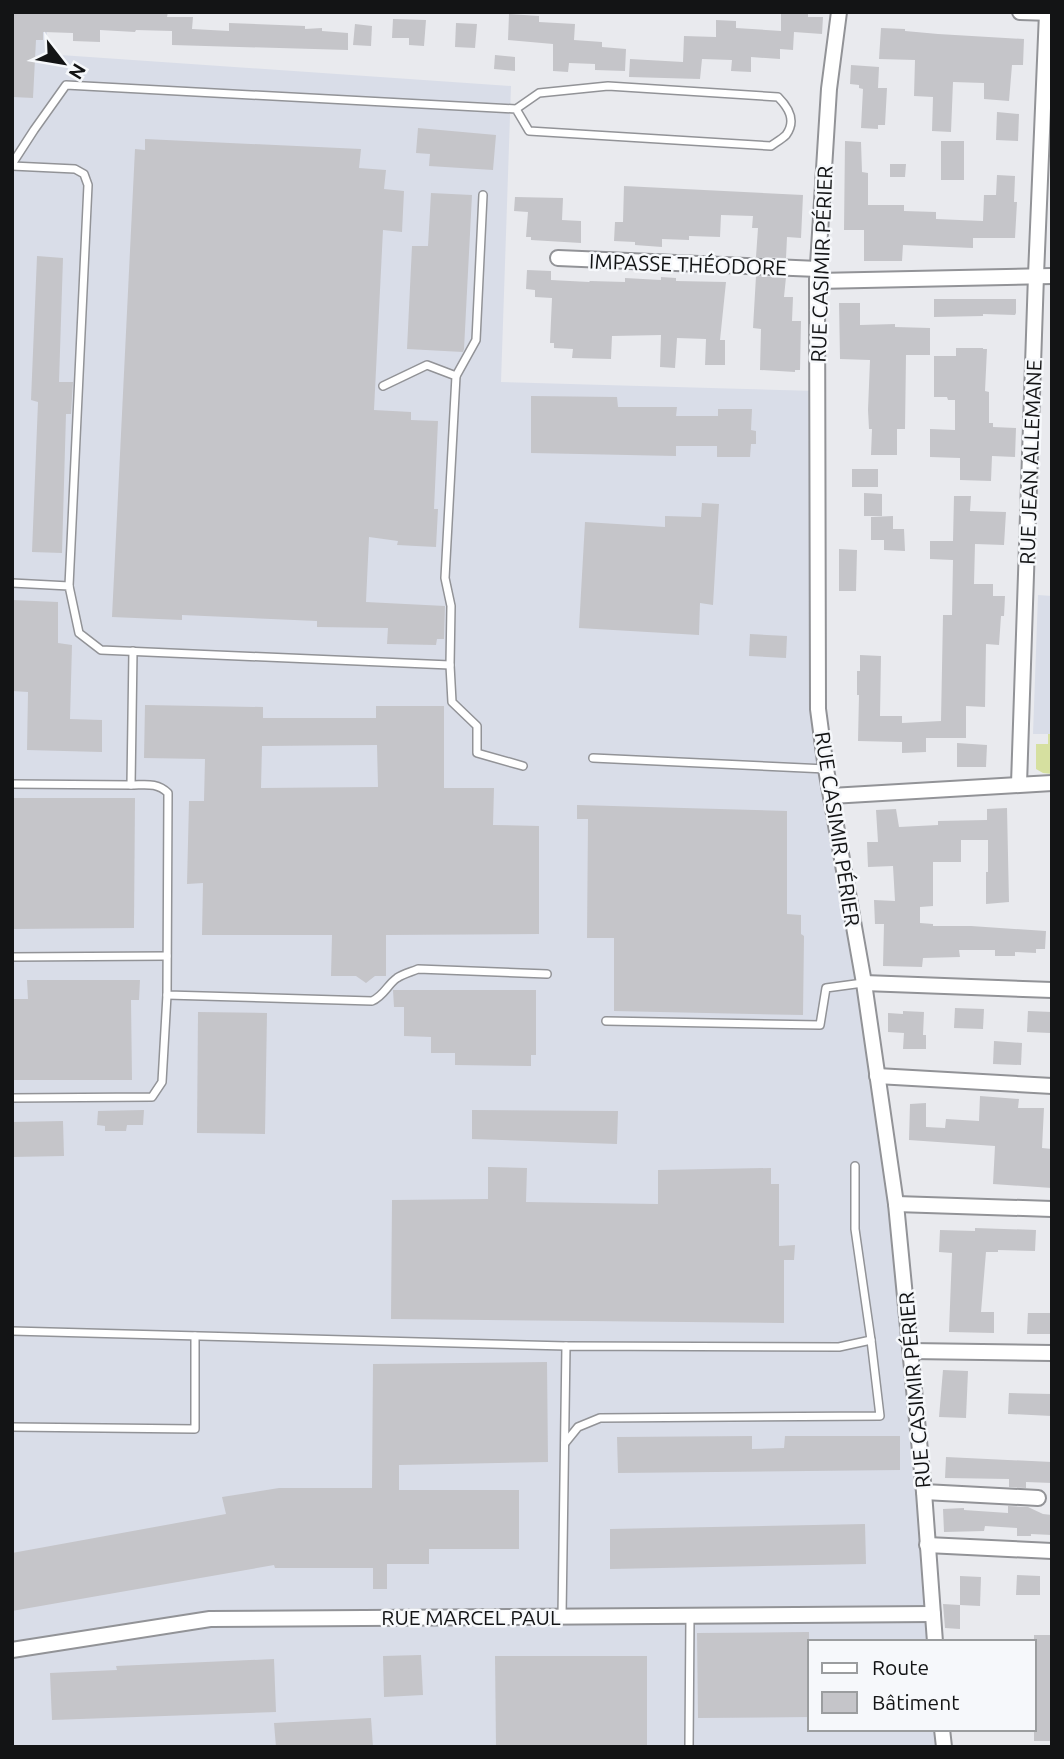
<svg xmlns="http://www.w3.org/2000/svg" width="1064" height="1759" viewBox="0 0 1064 1759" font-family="Ubuntu,sans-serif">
	<rect width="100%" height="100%" fill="#e9eaee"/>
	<g fill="#d9dde8">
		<polygon points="12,12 48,12 46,54 511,86 501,382 817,391 818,709 896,1199 934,1642 810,1642 810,1729 942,1729 943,1747 12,1747"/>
		<polygon points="1038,595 1052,596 1052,734 1033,734"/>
	</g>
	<polygon fill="#d6e0a0" points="1048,734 1052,734 1052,774 1043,773 1036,769 1036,744 1048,744"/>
	<g fill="#c5c5c9" fill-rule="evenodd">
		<polygon points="12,12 168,12 167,17 193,17 192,29 229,31 229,23 305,26 305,29 322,28 322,31 348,33 348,50 172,45 172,31 136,30 135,32 100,30 100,42 73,41 73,33 43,32 43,40 36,40 33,98 13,97 14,39 12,39"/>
		<polygon points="790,13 808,14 808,17 823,17 822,34 794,32 793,50 780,49 780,59 751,57 751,72 731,71 732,60 702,59 700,79 629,77 630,59 683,62 684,36 716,37 716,20 736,21 736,28 781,31 781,14 790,14"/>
		<polygon points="509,14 539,16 539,22 575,24 574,40 602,42 602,47 626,49 625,71 595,70 595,64 569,63 568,72 553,71 553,44 508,40"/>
		<polygon points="393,19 426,20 424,46 409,45 409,38 392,38"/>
		<polygon points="456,23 477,24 475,48 455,47"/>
		<polygon points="355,24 372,26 371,46 353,45"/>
		<polygon points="881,28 905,29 905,31 938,34 1024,39 1023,65 1012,65 1009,101 984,99 984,83 953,82 951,132 932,131 933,97 914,96 915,60 879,59"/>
		<polygon points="495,55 515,57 515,71 494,69"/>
		<polygon points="851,65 879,67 878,88 887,88 885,125 878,125 878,129 861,128 863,89 859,88 859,85 850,84"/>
		<polygon points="997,112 1019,114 1018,141 996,140"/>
		<polygon points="418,128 496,135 493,170 429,166 430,154 416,153"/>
		<polygon points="145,139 361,149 359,168 386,170 384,189 404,191 402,232 383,230 374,410 411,412 411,420 438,421 434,509 438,509 436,547 397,545 398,541 369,537 366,602 445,606 444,639 437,639 436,645 387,644 388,628 317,627 317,621 182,615 182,620 112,617 135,149 145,150"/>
		<polygon points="845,141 861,142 862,172 868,173 868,205 904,205 904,211 936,212 936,219 983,221 984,195 996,195 997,175 1015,176 1014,202 1017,202 1015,238 973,238 973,248 903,245 902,261 864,261 864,230 844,230"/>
		<rect x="941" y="141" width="23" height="39"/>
		<polygon points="890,164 906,164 905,177 890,177"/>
		<polygon points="624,186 803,195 801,238 787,237 786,258 756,257 758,228 752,228 753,216 721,215 720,237 689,236 689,240 662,239 662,247 635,245 635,242 614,241 615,222 623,222"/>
		<polygon points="431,193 472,195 464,349 463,352 407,349 412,246 428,246"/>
		<polygon points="515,197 563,198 562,220 581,221 581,243 531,240 531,237 526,237 528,212 514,211"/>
		<polygon points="37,256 63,258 59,382 73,382 71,414 66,414 62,553 32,552 38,402 31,400"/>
		<polygon points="527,270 551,271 551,280 589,282 590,281 625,282 625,278 661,280 661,277 676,278 676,281 726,282 720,340 725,340 725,365 705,365 706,339 677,338 675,368 660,367 661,335 612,336 611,359 572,358 573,349 554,348 554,343 550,343 552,298 535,297 535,290 526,289"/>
		<polygon points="756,276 786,277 784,297 793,297 792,321 801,321 800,370 795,370 795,372 760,370 761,329 753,328"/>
		<polygon points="934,299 1016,299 1016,313 1015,315 983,314 983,316 934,317"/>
		<polygon points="839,303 860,303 860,325 895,324 895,327 930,328 930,355 906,355 905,429 897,429 897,455 871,455 872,429 869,429 868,410 870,360 840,359"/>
		<polygon points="956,348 983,348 983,349 987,349 985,391 989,392 989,423 993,423 993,427 1016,428 1015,457 992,456 991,481 960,480 960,458 930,457 930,429 955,430 955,400 948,400 947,397 934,397 934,356 956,356"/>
		<polygon points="531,396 617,397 618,407 677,407 676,416 718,416 718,409 752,409 751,430 756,431 756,444 751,444 750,457 717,457 717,446 676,446 676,456 531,453"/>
		<rect x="852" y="469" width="26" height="18"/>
		<polygon points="864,493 882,494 882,516 864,516"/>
		<polygon points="954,496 971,496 970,511 1006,512 1004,545 975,544 974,584 993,584 993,596 1005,596 1004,616 1001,616 999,645 986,644 985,707 966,706 966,738 926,738 926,752 902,753 902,742 858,741 859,695 857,695 857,671 860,671 860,655 881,656 880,716 902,716 902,723 941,721 943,615 952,615 953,560 930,559 930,541 953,541"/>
		<polygon points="702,503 719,504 713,605 700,603 699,635 579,628 585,522 665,527 665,516 701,517"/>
		<polygon points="893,516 893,529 904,529 905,551 884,550 884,540 871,540 871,517"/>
		<polygon points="839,549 857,550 856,591 839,591"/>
		<polygon points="12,600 58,602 58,643 72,645 70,719 102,720 102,752 27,750 28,692 12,691"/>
		<polygon points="750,634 787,636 786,658 749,656"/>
		<path d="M145 705 263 707V718H376V706H444V788H494L493 825 539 826V934L386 935V976H375L366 983 356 976H331L332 935H202L203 883 187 884 189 801H204L205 759 144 758ZM377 745 378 787 261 788 262 746Z"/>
		<polygon points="957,743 987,745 986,767 957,767"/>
		<polygon points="12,798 135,798 134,928 12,929"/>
		<polygon points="577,805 787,811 787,914 801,915 801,934 804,936 803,1015 614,1011 614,938 587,938 588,819 577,819"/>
		<polygon points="1007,808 1009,902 986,904 986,872 988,872 988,840 961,840 961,862 933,862 933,906 920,907 920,923 933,924 933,926 971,926 1046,931 1045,949 1036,949 1036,953 1015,952 1015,956 995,956 995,950 959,950 960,957 923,958 922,967 883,966 884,924 875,924 874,900 895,901 893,866 868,867 867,842 878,842 876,810 896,809 899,827 938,825 938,821 987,820 987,809"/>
		<polygon points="27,980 140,980 139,1000 131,1000 132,1080 12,1080 12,999 28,999"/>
		<polygon points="393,990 536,990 536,1055 531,1055 531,1066 455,1065 455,1053 431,1053 431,1037 404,1036 404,1007 394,1007"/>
		<polygon points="955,1008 984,1009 983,1029 954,1028"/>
		<polygon points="903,1011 924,1012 923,1035 926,1035 926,1049 903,1049 904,1033 888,1032 888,1013 903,1014"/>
		<polygon points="1028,1011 1052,1012 1050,1033 1027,1032"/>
		<polygon points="198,1012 267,1013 265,1134 197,1133"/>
		<polygon points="994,1041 1022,1043 1021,1065 993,1064"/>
		<polygon points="980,1096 1019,1099 1018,1108 1044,1108 1042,1148 1052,1149 1052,1188 993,1184 995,1146 909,1140 910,1104 926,1103 926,1127 945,1128 946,1119 979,1121"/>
		<polygon points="144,1110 143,1125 127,1125 126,1131 105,1131 105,1126 97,1125 98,1111"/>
		<polygon points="472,1110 618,1111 617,1144 472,1139"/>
		<polygon points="63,1121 64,1156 12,1157 12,1122"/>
		<polygon points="488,1167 527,1168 526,1202 658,1204 658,1170 771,1168 771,1184 779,1184 779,1246 795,1245 794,1260 784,1260 784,1323 391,1319 392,1200 488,1199"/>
		<polygon points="975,1228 1036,1230 1035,1251 998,1250 998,1252 986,1252 981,1312 994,1312 994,1333 949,1332 952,1253 939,1252 940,1230 975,1231"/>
		<polygon points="1028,1313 1052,1313 1052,1334 1027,1334"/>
		<polygon points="547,1362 548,1462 399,1465 399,1490 519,1490 519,1549 429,1549 429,1564 387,1564 387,1589 373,1589 373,1568 275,1568 274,1565 12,1611 12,1553 226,1514 222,1497 279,1488 372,1488 373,1364"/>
		<polygon points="943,1370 968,1371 966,1418 939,1417"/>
		<polygon points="1009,1393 1052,1394 1052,1416 1008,1414"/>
		<polygon points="752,1436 752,1449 784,1448 785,1436 900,1436 900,1470 618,1473 617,1437"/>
		<polygon points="946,1457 1052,1462 1052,1483 1026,1482 1026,1488 1009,1487 1009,1479 945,1478"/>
		<polygon points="1008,1506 1028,1507 1043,1514 1052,1515 1052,1535 1031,1534 1031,1536 1017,1536 1017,1528 985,1526 984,1531 944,1532 943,1509 964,1508 964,1510 1008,1513"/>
		<polygon points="865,1524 866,1564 610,1569 610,1529"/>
		<polygon points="1017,1575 1040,1576 1040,1595 1016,1595"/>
		<polygon points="960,1576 981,1577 980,1606 960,1605"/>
		<polygon points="943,1604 960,1605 960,1629 945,1628"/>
		<polygon points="809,1632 810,1717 698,1718 697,1633"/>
		<rect x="1034" y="1635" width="18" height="106"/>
		<polygon points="421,1655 423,1695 384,1697 383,1656"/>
		<polygon points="495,1656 647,1656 647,1747 496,1747"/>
		<polygon points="274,1659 276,1712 52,1720 50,1673 117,1670 116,1666"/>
		<polygon points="371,1718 373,1747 276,1747 274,1723"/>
	</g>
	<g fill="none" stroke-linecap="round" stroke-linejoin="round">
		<defs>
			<g id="service">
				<path d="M12 164 34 130 66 85 516 109 539 93 608 86 778 97C788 107 797 120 786 135 782 139 775 143 771 146L529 131 516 109"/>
				<polyline points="12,166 75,169 84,174 88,185 69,586"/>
				<polyline points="456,376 476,340 483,195"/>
				<polyline points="383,386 427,365 456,376 445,578 451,606 450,665 452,702 477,726 477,753 523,766"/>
				<polyline points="12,583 69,586 79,633 101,650 450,665"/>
				<path d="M133 651 131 785C145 785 157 782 168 793L167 995 372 1001C384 996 387 985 397 978 403 974 411 972 418 969L547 974"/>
				<polyline points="593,758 826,769"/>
				<polyline points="12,784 131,785"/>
				<polyline points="12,957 167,956"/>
				<polyline points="606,1021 820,1025 826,988 863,983"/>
				<polyline points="12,1098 152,1097 162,1082 167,995"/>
				<polyline points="12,1331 566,1346"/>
				<polyline points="12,1427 195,1429 195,1336"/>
				<polyline points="565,1443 578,1427 600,1418 880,1416 871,1340"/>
				<polyline points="562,1616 566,1346 839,1347 871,1340 855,1229 855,1166"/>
				<polyline points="689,1747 690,1616"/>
			</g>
			<g id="minor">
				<polyline points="839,12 829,89 817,281 818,709 826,769 864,983 896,1204 924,1492 935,1642"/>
				<polyline points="1020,12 1052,13"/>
				<polyline points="558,258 818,269"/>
				<polyline points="817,281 1052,276"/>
				<polyline points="1019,784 1036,275 1047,13"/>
				<polyline points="831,796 1052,783"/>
				<polyline points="864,983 1052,990"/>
				<polyline points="877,1076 1052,1086"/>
				<polyline points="896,1204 1052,1209"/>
				<polyline points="910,1351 1052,1353"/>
				<polyline points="924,1492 1038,1498"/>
				<polyline points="927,1545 1052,1551"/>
				<polyline points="12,1650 210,1619 933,1614"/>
				<polyline points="942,1729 944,1747"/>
			</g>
		</defs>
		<use href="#service" stroke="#929397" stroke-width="10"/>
		<use href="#minor" stroke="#929397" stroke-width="18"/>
		<use href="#service" stroke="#fff" stroke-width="7"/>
		<use href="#minor" stroke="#fff" stroke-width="14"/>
	</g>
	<g text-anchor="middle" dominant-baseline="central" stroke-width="5" stroke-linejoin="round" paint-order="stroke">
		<g font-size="21" fill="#131415" stroke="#f6f8fb">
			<text transform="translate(688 264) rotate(2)">IMPASSE THÉODORE</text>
			<text transform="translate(821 264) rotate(-88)">RUE CASIMIR PÉRIER</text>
			<text transform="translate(1030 462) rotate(-88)">RUE JEAN ALLEMANE</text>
			<text transform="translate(838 829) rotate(81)">RUE CASIMIR PÉRIER</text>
			<text transform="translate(914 1390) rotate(-95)">RUE CASIMIR PÉRIER</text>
			<text x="471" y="1617">RUE MARCEL PAUL</text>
		</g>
	</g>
	<rect width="1064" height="1759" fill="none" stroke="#131415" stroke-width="28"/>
	<rect x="808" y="1640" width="228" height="91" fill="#f6f8fb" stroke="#9b9d9f" stroke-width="2"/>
	<rect x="822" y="1663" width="35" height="10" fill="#ffffff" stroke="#9b9d9f" stroke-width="2"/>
	<text x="872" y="1675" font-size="21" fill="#131415">Route</text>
	<rect x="822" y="1692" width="35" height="21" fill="#c5c5c9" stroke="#9b9d9f" stroke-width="2"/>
	<text x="872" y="1710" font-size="21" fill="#131415">Bâtiment</text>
	<g transform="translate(63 63) rotate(121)" stroke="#f6f8fb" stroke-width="5" paint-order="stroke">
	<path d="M0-5L12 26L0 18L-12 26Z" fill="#131415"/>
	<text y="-10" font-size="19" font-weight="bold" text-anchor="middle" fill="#131415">N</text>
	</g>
</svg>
